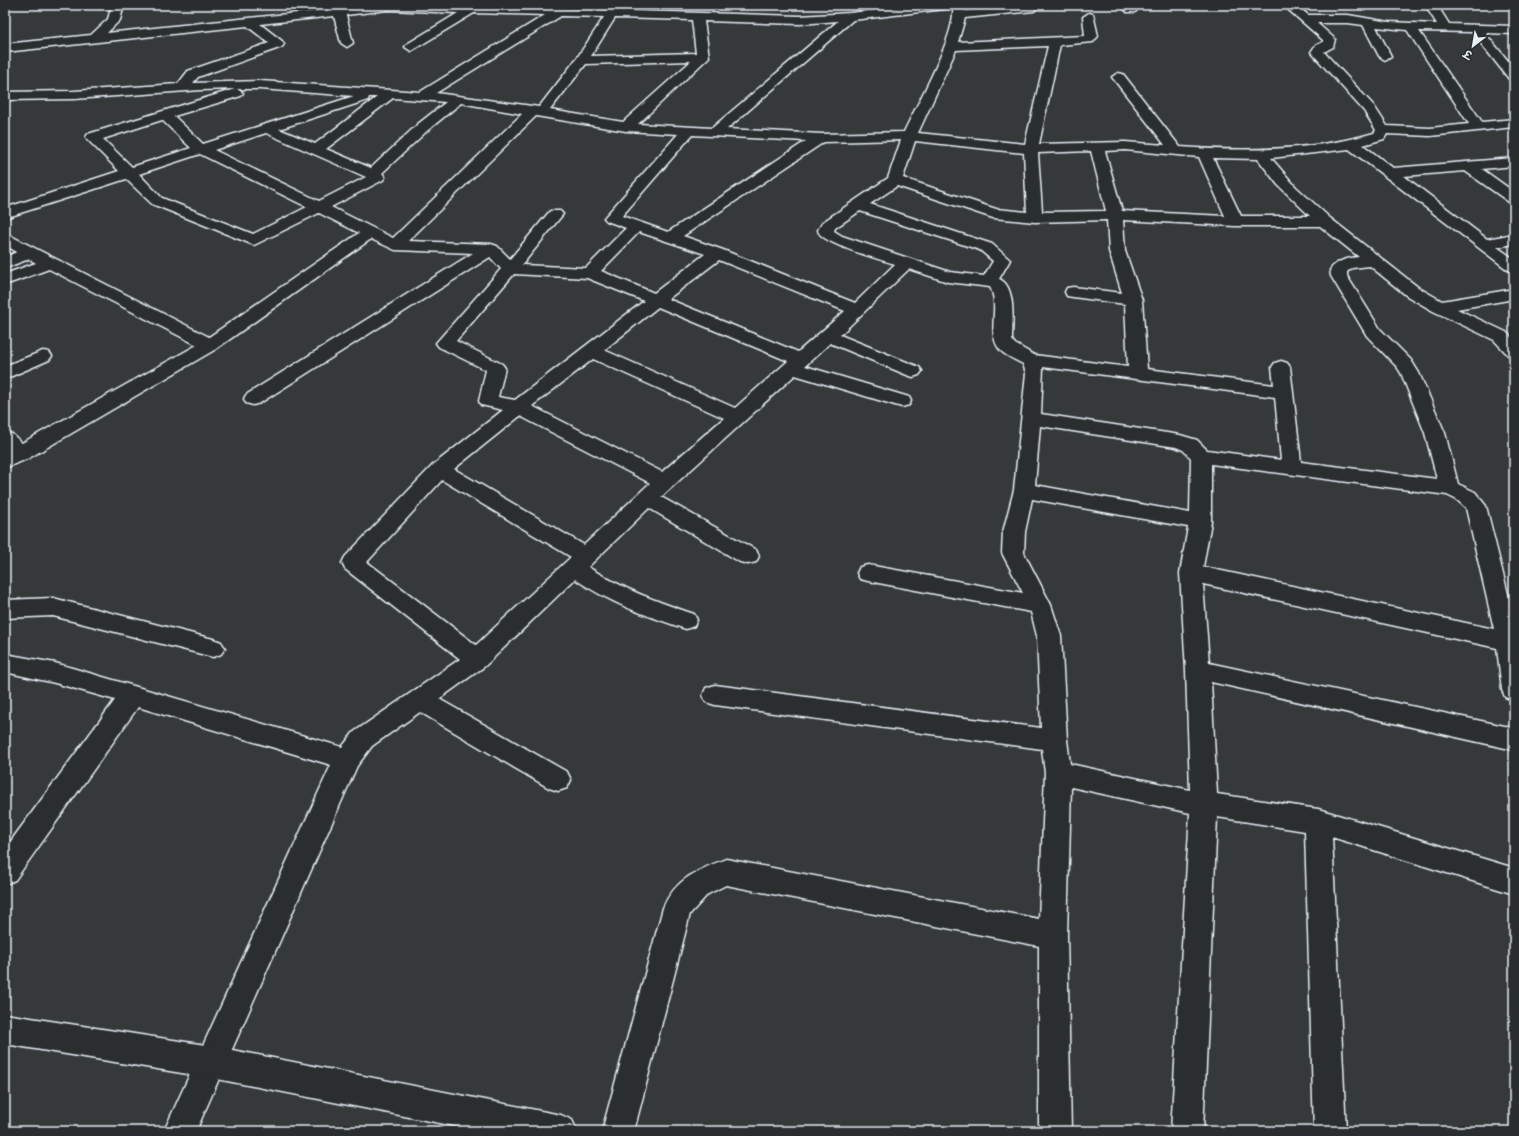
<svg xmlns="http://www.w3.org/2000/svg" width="1519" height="1136" viewBox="0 0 1519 1136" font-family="'Shantell Sans','Playpen Sans Deva',sans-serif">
	<rect width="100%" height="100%" fill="#35393a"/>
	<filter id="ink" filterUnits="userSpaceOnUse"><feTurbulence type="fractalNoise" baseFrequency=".025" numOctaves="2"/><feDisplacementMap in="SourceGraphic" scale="8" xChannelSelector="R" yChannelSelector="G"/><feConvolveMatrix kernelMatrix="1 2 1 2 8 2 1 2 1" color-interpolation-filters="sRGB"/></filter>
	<g filter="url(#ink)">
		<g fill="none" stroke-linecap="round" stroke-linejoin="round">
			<defs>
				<g id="minor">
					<path d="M112 5H124L120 20 107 33 374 5H435L800 16 850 13 921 5H965V11L1030 6 1036 9 1034 11 965 18 958 42 1085 36 1083 17 1089 13 1093 14 1098 36 1093 42 1060 45 1039 144 1125 142 1165 145 1112 77 1118 73 1123 74 1180 147C1245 152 1312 151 1374 133L1376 130 1364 111 1311 52 1315 46 1323 42V40L1283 5H1296L1308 15H1348L1389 22 1437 24 1425 5H1437L1449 24 1514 26V34L1485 33 1514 68V80L1509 79 1472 32 1419 31 1482 122 1514 119V127L1430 136 1387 134 1384 139 1363 145 1393 168 1514 158V166L1482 169 1514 192V204L1509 202 1465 171 1404 176 1487 239 1514 234V244L1497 247 1514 259V272L1508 270 1349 149 1271 158 1296 187 1330 218 1419 288 1442 301 1514 289V299L1457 309 1506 332 1514 340V356L1508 355 1494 340 1433 311 1407 296 1370 266 1352 268 1347 272V276L1380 329 1411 360 1419 373 1445 433 1458 484 1475 492 1486 506 1514 618V700L1505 697 1502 690 1497 648 1203 584 1209 663 1514 728V750L1211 682 1217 794 1318 809 1514 868V894L1332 837 1346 1131H1314L1305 831 1217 817 1203 1131H1171L1190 813 1071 787 1067 935 1071 1131H1039V946L726 885 708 894 690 914 634 1131H602L663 908C675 879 698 870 726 859L1039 919 1045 773 1042 749 715 705 706 702 703 695 706 688 715 685 1041 728 1037 636 1031 612 868 581 860 579 857 573 860 567 868 565 1023 593 1002 553 1003 532 1014 490 1026 373 1023 364C1016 360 1006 356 1001 351 985 334 1001 307 990 287L948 282 909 269 840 335 919 367 922 371 919 375 913 377 907 375 830 343 805 366 909 397 911 401 909 405 902 407 895 405 795 375 661 497 756 550 759 556 756 562 748 564 740 562 649 508 588 567C625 590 653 600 694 614L697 620 694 626 686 629C644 615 612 604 575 579L485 666 439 699 567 772 571 780 567 788 558 791 549 788 420 712 372 746 357 766 196 1131H164L331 765 138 707 15 880 5 884V849L115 700 55 683 5 672V654L55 663 342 747 354 732 460 659 345 569 342 563 345 557 433 465 503 410 481 405 479 401 486 370 439 347 436 343 501 269 490 257 260 403 253 405 246 403 244 399 246 395 473 253 395 250 371 239 216 349 29 458 5 468V452L7 451 5 449V433L12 434 22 443 197 345 49 269 5 285V274L36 263 29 259 5 268V257L17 252 5 245V233L209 337 359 233 319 213 254 245 152 204 126 179 5 218V208L119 171 88 140 86 137 88 134 235 89 201 90 74 99 5 100V92L74 91 178 84 188 71 269 43 247 26 5 52V44L91 35 108 19ZM953 8C956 36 917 104 904 132L821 134 727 129 853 20ZM388 10 458 13 407 44 405 47 411 51 474 13 545 15 420 92 260 81 193 83 198 77 282 47 284 44 282 41 260 24 334 16 341 43 347 47 353 43 346 15ZM561 16 604 17 577 58 539 107 436 93ZM615 18 692 20 696 53 591 56ZM704 21 800 24 838 21 712 128 638 124 709 57ZM1317 23H1348L1363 25 1379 56 1385 60 1391 56 1376 27 1407 30 1469 124 1430 128 1387 126 1374 106 1324 52 1333 47 1335 39ZM1048 46 1025 144 918 133 956 50ZM691 61 623 122 550 110 586 64ZM237 89H260L354 96 203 144 174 116 241 96 243 93ZM369 97H377L315 144 279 129 368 100ZM393 98 446 102 418 124 371 168 326 149ZM461 103 522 114 393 238 331 207 383 180 385 177 382 173 428 130ZM536 116 626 131 678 134 604 218 607 221 626 228 586 268 522 265 563 214 560 211H550L510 259 497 246 491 244 408 241ZM162 120 191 148 132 167 103 139ZM266 133 366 177 319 201 214 150ZM692 135 806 141 668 232 622 216ZM901 140 888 178 823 222 818 230C818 243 882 260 895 264L855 303 723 250 683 236 824 142ZM915 141 1024 153 1027 212 996 209 903 178ZM1125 150 1199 157 1225 216 1122 211 1105 151ZM1091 151 1106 211 1042 212 1038 153ZM200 154 307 207 253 234 162 198 139 174ZM1213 158 1258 159 1278 185 1310 216H1241ZM897 186 993 218 1035 222 1107 220 1109 251 1122 293 1073 287 1067 288 1065 292 1067 296 1073 297 1125 304 1128 367 1034 355 1015 344 1012 340C1012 324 1017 286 999 279L1010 260 992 244 870 204ZM860 211 980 250 993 261 984 276 950 272 842 236 834 231 835 228ZM1123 220 1235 226H1320L1359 257C1348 258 1337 260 1330 270L1331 276 1367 336 1397 367 1401 373 1425 433 1437 479 1301 462 1290 367 1287 363 1281 361 1275 363 1272 367 1274 385 1147 369 1142 300 1125 251ZM639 232 705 254 654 293 601 271ZM719 260 845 311 798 352 668 299ZM514 274 587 278 644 301 515 400 498 397 505 368 502 364 456 341ZM658 307 788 361 735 408 604 350ZM593 359 724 418 662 472 532 406ZM1043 367 1275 397 1281 460 1207 450 1197 440 1180 435 1041 414ZM520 416 650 483 584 545 454 469ZM1040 426 1176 447 1183 450 1191 458 1190 513 1035 485ZM1211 464 1447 495 1457 500 1466 508 1494 629 1203 567 1211 522ZM442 480 571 557 476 645 367 562ZM1032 499 1188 527 1180 573 1186 670 1190 790 1070 764 1067 740 1061 636 1051 605 1024 553 1025 532Z"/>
					<polygon points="1121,5 1133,5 1137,10 1135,12 1127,12"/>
					<polygon points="43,351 49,352 52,356 49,360 5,379 5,366"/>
					<polygon points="53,598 213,639 221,642 225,648 221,654 213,657 53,616 5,618 5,600"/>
				</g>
				<polygon id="tertiary" points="5,1014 212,1046 561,1115 572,1120 577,1131 480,1131 212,1078 5,1044"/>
			</defs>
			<use href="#minor" stroke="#e8f1f8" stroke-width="3"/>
			<use href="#tertiary" stroke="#e8f1f8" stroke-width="3"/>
			<use href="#minor" fill="#2a2d2e" fill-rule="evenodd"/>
			<use href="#tertiary" fill="#2a2d2e" fill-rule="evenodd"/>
		</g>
	</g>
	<rect width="1519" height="1136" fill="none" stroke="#2a2d2e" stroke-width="20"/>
	<rect x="10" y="10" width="1499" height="1116" fill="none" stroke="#e8f1f8" stroke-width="1.5" filter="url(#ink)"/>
	<g transform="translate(1473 46) rotate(211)" stroke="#2a2d2e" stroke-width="3" paint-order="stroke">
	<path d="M0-3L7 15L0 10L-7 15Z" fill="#e8f1f8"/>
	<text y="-6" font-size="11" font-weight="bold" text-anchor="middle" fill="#e8f1f8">उ</text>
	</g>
</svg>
